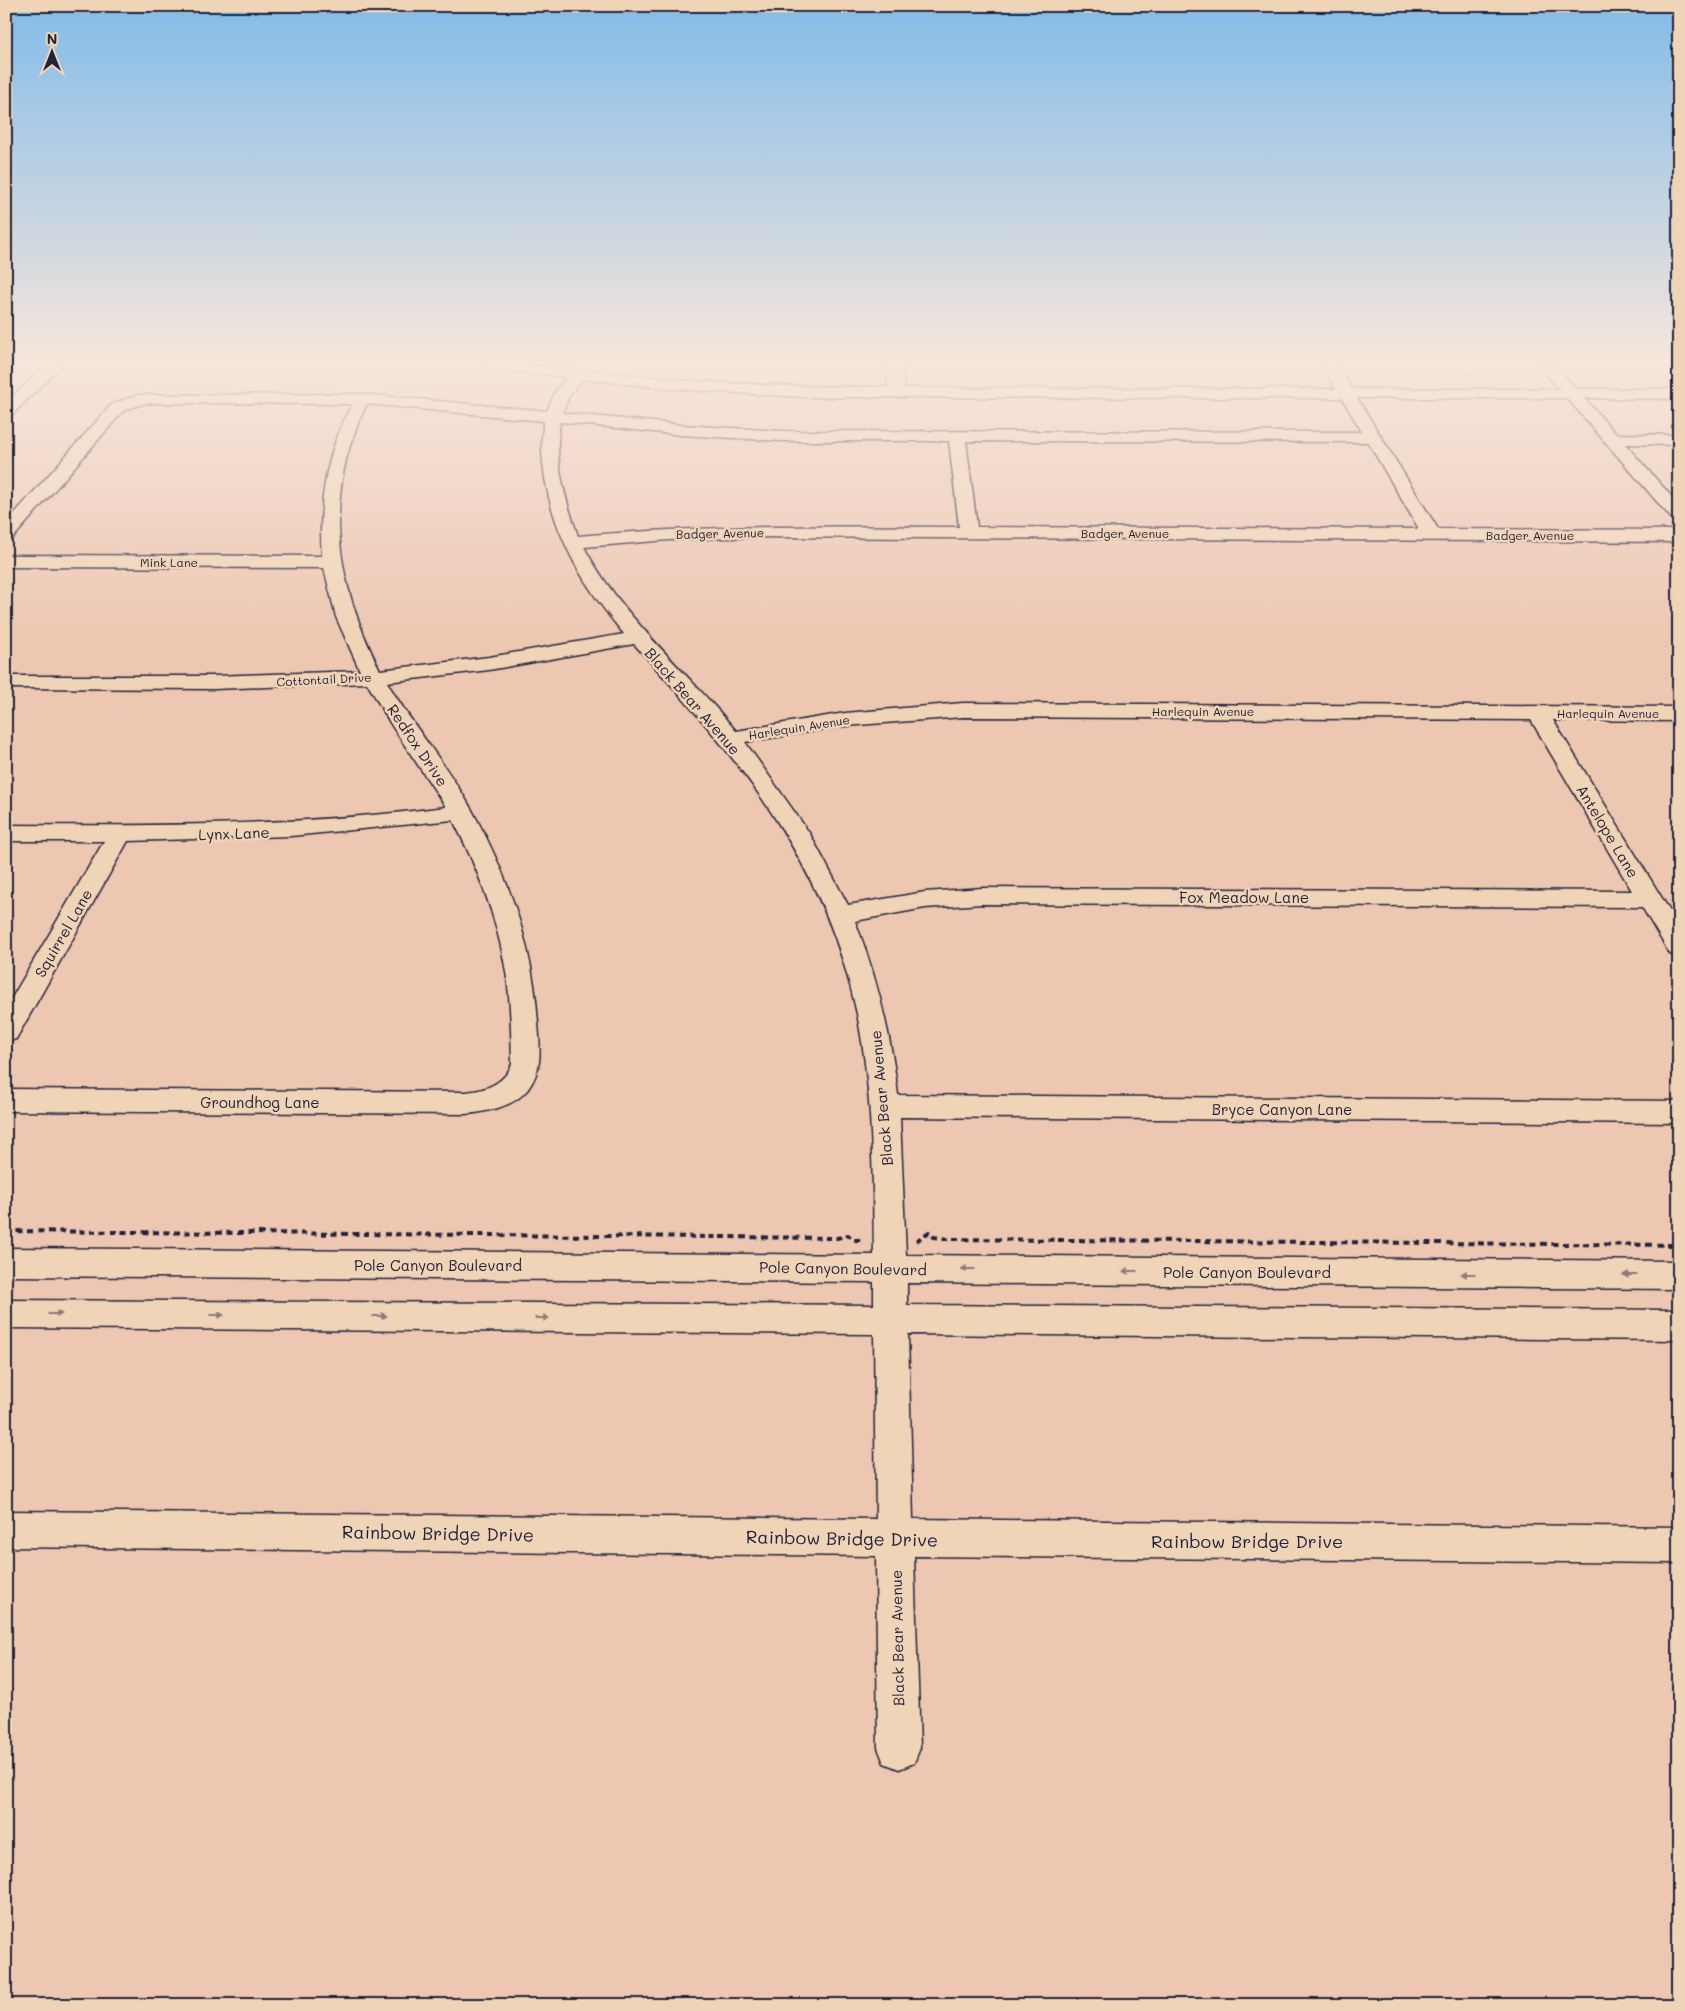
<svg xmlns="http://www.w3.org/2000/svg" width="1685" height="2011" viewBox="0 0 1685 2011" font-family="Mali,sans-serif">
	<rect width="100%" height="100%" fill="#edc7b2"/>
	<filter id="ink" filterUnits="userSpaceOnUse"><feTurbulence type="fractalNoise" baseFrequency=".02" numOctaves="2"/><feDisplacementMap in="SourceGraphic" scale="10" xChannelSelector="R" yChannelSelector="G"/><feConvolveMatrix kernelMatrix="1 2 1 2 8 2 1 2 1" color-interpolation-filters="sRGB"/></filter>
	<g filter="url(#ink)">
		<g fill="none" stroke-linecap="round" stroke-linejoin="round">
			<defs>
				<path id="minor" d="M482 364C546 364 608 373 672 379 744 386 816 387 888 387L887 364H903L904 388 1336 389 1321 364H1337L1352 389H1559L1537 364H1553L1576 389H1679V399L1584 398 1616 434 1679 435V445L1625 444 1679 505V521L1673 520 1567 398H1357L1438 529 1679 530V542L761 537 669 540 584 547C622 618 685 669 736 731L845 713 963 703 1679 707V721L1553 720 1679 926V957L1670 954 1642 907 982 904 925 908 855 921C877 977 891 1035 898 1095L1679 1101V1123L900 1117 906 1255 1679 1261V1289L907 1283V1305L1679 1310V1340L908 1334 913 1519 1679 1527V1563L914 1556 920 1748 914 1763 899 1769 884 1763 878 1748 876 1556 6 1547V1511L876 1519 874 1334 6 1328V1300L874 1305V1282L6 1276V1248L874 1255C873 1175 873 1093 857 1014 824 858 737 757 634 644L489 670 387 682C413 727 448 766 473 812 509 878 534 948 538 1024 540 1048 543 1069 528 1089 514 1107 487 1112 466 1114L6 1111V1089L466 1092C486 1090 504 1084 512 1064 511 1030 511 995 504 961 495 912 476 865 453 820L291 836 128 841 16 1039 6 1042V1008L104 841H6V825C153 826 300 826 446 807L392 726 367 683 214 689 6 688V676H214L360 671 336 617 324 568 6 567V555L322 556C318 503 326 452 352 404L146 403 124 410 13 538 6 539V523L112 404 138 395 362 394 547 411 554 394 567 377 490 369ZM582 379 673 389 803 397 1342 398 1362 432 782 431 682 425 562 413 570 394ZM367 404 544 421C540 440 542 459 545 478 555 539 585 587 624 634L489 657 380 670C336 583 321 495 367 404ZM560 422 682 435 782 441H949L959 527C832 526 706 525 578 536 566 501 553 460 560 422ZM966 441 1368 442 1419 529 977 527ZM963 717 1531 720 1632 891 982 888 925 892 848 905 810 834 745 742 845 726Z"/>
				<polygon id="major" points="46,364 63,364 12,415 6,417 6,403"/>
			</defs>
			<use href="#minor" stroke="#22223b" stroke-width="3"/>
			<use href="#major" stroke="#22223b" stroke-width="3"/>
			<polyline stroke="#22223b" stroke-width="2" stroke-dasharray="3 2.5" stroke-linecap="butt" points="1461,364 1471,377"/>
			<g stroke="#22223b" stroke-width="4" stroke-dasharray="6 4.5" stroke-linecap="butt">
				<polyline points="6,1231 837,1238 848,1235 854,1240 863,1240"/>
				<polyline points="916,1241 929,1232 934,1237 947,1239 1679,1245"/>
			</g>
			<use href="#minor" fill="#f0d4b7" fill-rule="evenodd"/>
			<use href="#major" fill="#f0d4b7" fill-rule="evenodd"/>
		</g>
		<defs><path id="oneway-solid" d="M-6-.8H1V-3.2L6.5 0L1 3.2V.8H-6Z" transform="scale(1.25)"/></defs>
		<g fill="#897b79">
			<use href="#oneway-solid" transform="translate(968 1269) rotate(-180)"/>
			<use href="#oneway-solid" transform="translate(1130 1271) rotate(-180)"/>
			<use href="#oneway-solid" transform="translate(1468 1274) rotate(-180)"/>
			<use href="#oneway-solid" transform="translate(1630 1275) rotate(-180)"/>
			<use href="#oneway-solid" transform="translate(55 1314)"/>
			<use href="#oneway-solid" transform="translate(217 1315)"/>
			<use href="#oneway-solid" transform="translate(380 1316)"/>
			<use href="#oneway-solid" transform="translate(542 1318)"/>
		</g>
	</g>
	<linearGradient id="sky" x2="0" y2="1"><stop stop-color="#82bce9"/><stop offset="0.56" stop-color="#f7e6dc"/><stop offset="1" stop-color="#f7e6dc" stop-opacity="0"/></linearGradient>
	<rect width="1685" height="646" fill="url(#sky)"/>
	<g text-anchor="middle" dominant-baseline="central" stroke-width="5" stroke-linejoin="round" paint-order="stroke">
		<g font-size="12" fill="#22223b" stroke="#f0d4b7">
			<text transform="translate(720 533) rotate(-1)">Badger Avenue</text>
			<text x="1125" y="533">Badger Avenue</text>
			<text x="1530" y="535">Badger Avenue</text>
			<text x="169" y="562">Mink Lane</text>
			<text transform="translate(324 679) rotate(-3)">Cottontail Drive</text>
			<text x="1203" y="711">Harlequin Avenue</text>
			<text x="1608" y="713">Harlequin Avenue</text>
			<text transform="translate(799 727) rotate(-9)">Harlequin Avenue</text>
		</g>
		<g font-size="15" fill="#22223b" stroke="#f0d4b7">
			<text transform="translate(693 701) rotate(49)">Black Bear Avenue</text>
			<text transform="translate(418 745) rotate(56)">Redfox Drive</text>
			<text transform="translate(1608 831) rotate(59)">Antelope Lane</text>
			<text transform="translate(234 833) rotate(-2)">Lynx Lane</text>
			<text x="1244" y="897">Fox Meadow Lane</text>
			<text transform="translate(63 933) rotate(-60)">Squirrel Lane</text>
			<text transform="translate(881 1098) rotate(-95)">Black Bear Avenue</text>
			<text x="260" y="1102">Groundhog Lane</text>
			<text x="1282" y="1109">Bryce Canyon Lane</text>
			<text x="438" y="1265">Pole Canyon Boulevard</text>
			<text transform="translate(843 1268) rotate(1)">Pole Canyon Boulevard</text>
			<text x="1247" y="1272">Pole Canyon Boulevard</text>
			<text transform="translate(897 1638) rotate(-91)">Black Bear Avenue</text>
		</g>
		<g font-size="18" fill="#22223b" stroke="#f0d4b7">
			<text transform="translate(438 1533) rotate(1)">Rainbow Bridge Drive</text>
			<text transform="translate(842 1538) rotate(1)">Rainbow Bridge Drive</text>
			<text x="1247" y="1541">Rainbow Bridge Drive</text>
		</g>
	</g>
	<rect width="1685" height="2011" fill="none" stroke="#f0d4b7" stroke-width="25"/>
	<rect x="12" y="12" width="1660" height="1986" fill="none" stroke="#22223b" stroke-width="2" filter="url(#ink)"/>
	<g transform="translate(52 52)" stroke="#f0d4b7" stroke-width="4" paint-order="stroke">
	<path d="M0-4L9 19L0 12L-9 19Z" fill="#22223b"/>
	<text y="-8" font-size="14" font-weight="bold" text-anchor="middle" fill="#22223b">N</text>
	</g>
</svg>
